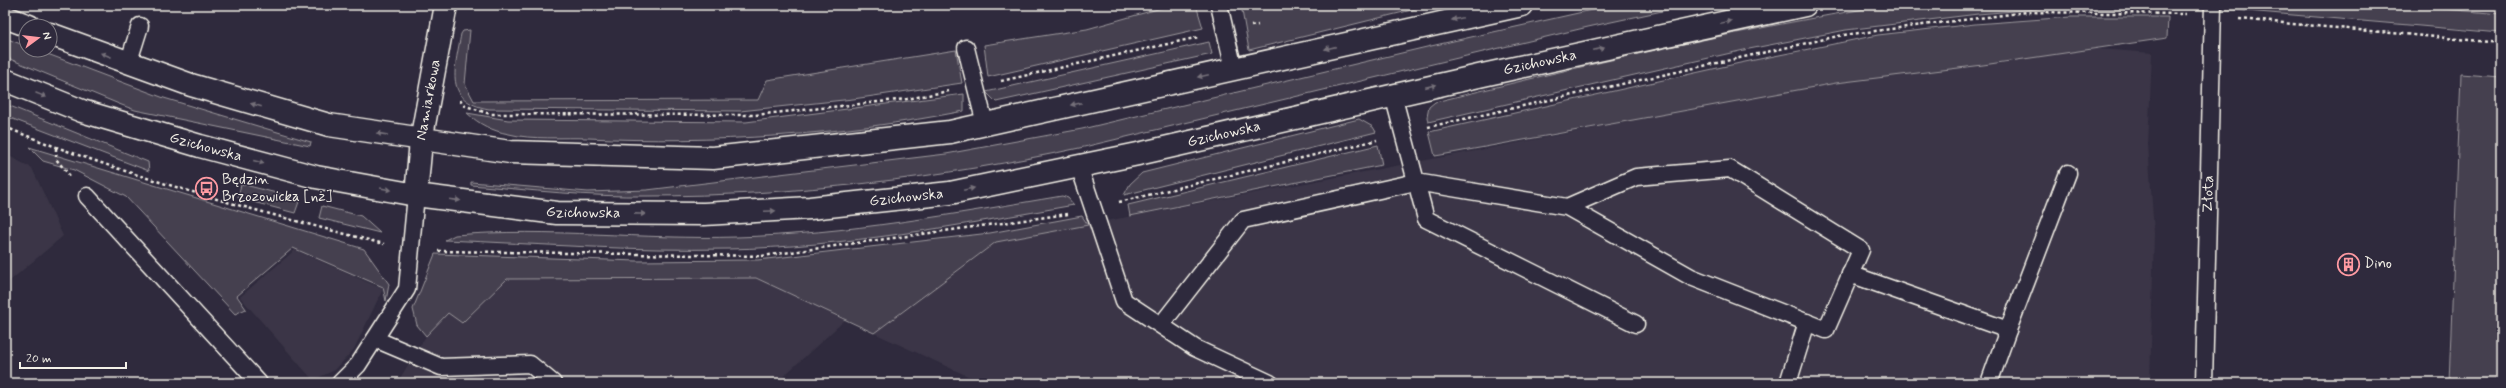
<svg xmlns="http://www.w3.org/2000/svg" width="2506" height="388" viewBox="0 0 2506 388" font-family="Mynerve,sans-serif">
	<rect width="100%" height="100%" fill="#2f2a3d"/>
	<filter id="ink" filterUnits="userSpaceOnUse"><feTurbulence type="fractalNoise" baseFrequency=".025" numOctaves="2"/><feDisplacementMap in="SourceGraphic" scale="8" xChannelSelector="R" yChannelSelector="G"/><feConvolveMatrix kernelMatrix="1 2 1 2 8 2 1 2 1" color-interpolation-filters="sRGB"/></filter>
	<g filter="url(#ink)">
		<g fill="#3b3647">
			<polygon points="2046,45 2152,53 2148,145 2154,233 2150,383 983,383 874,333 996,242 1585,130 1840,76 2005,63"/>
			<polygon points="5,154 32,168 63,236 5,285"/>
			<polygon points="295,250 383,289 354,349 335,370 313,380 240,297"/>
			<polygon points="756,278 845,320 776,383 397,383 426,336 448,313 462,323 507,279"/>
		</g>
		<g fill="#454050" stroke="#9c989c">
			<polygon points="1172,5 1196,5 1203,28 988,77 984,45 1087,29"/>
			<polygon points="1241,5 1432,5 1249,50"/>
			<path d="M1614 5H1690L1588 27 1084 147C942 178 793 196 648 196 589 197 530 190 471 185V182L588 192 647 190 946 154 1082 129 1431 46Z"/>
			<path d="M1888 5H2399L2501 14V33L2235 10 2049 8 1978 14 1846 30 1744 50 1428 122 1427 117 1429 107 1435 102C1585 65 1735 30 1888 5Z"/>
			<polygon points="2071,17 2168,17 2167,38 1983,65 1836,83 1441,155 1435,156 1429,132 1740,63 1878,35 1975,24"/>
			<path d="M470 30 465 84 474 101 758 100 767 80 956 50 962 83 853 99 740 111 489 109C443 101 455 69 461 34L463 31Z"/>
			<polygon points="5,38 26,46 26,50 37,50 164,98 311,142 310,146 135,110 119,104 5,57"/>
			<polygon points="1209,42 1212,54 996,102 986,92"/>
			<polygon points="2461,74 2501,77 2501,383 2449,383"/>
			<path d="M964 94V111C841 135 713 144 588 138 563 137 532 140 509 134 492 131 479 124 467 113L508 120 746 122Z"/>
			<polygon points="5,104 148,162 149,171 5,116"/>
			<polygon points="1359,119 1373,127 1376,132 1124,195 1130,184 1142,173"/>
			<polygon points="1378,145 1382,165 1130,216 1128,205"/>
			<polygon points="29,147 364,249 389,284 386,301 383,287 293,248 237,296 246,309 235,314 126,197 74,170 43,161"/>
			<polygon points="241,184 300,199 295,213 238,198"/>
			<path d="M1062 196 1068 198 1074 205C960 225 844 247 728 249 633 251 539 244 445 240L455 235C549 227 643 240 737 237 846 234 954 214 1062 196Z"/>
			<polygon points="322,206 361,216 380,233 319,218"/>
			<polygon points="1082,216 1088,225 996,242 874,333 756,278 507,279 462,323 448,313 426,336 417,325 413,309 435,254 637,261 758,260 990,233"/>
		</g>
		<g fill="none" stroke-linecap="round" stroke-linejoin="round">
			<defs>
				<g id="service">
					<polyline points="1219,5 1234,69"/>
					<polyline points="966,48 985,124"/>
					<polyline points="128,64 140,26"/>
					<polyline points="1393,95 1426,219 1636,324"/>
					<polyline points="1079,166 1124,301 1195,348 1270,383"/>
					<polyline points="87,196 259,383"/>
					<polyline points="1850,274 2008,330 1989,383"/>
					<polyline points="1161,325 1243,220 1416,182 1567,207 1636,177 1730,169 1861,250 1826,330 1691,277 1567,207"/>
					<polyline points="2008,330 2068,173"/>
					<polyline points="375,339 441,367 530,364 553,383"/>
					<polyline points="340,383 358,365 407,289 416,195"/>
					<polyline points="1788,383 1807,322"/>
					<path id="s1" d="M2204 383 2213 5"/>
				</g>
				<g id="minor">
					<path id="s2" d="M416 195 421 141 446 5"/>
				</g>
				<g id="tertiary">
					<polyline points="5,17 29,26"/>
					<polyline points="50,34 191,85 329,125 510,152 713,158 950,132 1522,5"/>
					<path id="s3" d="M5 80 82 111 200 146 316 177 416 195 557 213 704 214 810 208 950 193 1138 154 1483 75 1805 5"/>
				</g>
			</defs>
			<use href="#service" stroke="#f4f1e8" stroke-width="19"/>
			<use href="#minor" stroke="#f4f1e8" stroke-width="25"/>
			<use href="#tertiary" stroke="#f4f1e8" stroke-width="25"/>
			<g stroke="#f4f1e8" stroke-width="2.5" stroke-dasharray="3 3" stroke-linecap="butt">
				<polyline points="2239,19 2501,43"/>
				<polyline points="1251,26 1258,25"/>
				<polyline points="1001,81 1199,37"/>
				<polyline points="460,100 463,105 490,114 755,115 907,99 949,91"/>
				<path d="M5 127C127 177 256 211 384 244"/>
				<polyline points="1428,127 1843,35 2027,12 2186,14"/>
				<polyline points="56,148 56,159 70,176"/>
				<polyline points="1119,202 1377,140"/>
				<polyline points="438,251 762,256 1068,214"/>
			</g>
			<use href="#service" stroke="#2f2a3d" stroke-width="16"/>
			<use href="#minor" stroke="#2f2a3d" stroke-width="22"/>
			<use href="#tertiary" stroke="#2f2a3d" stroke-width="22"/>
		</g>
		<defs><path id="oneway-solid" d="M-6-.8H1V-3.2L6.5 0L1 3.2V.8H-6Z"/></defs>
		<g fill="#747079">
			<use href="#oneway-solid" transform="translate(1457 19) rotate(168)"/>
			<use href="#oneway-solid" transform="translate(1726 22) rotate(-12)"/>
			<use href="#oneway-solid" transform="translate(1330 48) rotate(167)"/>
			<use href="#oneway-solid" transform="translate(1599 49) rotate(-12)"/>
			<use href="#oneway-solid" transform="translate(106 55) rotate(-159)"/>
			<use href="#oneway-solid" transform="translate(1203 76) rotate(168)"/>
			<use href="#oneway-solid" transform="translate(1431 86) rotate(-13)"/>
			<use href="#oneway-solid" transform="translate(41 95) rotate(22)"/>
			<use href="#oneway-solid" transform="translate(1076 104) rotate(168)"/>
			<use href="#oneway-solid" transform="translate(256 105) rotate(-164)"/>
			<use href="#oneway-solid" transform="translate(382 134) rotate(-171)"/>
			<use href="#oneway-solid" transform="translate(259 162) rotate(15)"/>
			<use href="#oneway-solid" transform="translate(386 189) rotate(10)"/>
			<use href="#oneway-solid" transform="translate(969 189) rotate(-12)"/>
			<use href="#oneway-solid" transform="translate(455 200) rotate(7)"/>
			<use href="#oneway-solid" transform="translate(770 211) rotate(-3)"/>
			<use href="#oneway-solid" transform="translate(640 214) rotate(1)"/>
		</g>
	</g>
	<defs>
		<symbol id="bus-ring" viewBox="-11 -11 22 22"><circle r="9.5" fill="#2f2a3d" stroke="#ff9aa2" stroke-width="1.5"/><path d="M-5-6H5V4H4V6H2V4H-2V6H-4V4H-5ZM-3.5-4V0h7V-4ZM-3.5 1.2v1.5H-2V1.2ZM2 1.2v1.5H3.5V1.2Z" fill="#ff9aa2"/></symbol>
		<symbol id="building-ring" viewBox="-11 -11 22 22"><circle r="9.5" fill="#2f2a3d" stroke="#ff9aa2" stroke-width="1.5"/><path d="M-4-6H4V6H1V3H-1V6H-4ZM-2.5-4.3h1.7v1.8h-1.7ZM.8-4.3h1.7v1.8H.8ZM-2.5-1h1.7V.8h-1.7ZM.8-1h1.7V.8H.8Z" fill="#ff9aa2"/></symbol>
	</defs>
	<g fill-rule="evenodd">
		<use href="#bus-ring" x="194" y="176" width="25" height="25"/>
		<use href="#building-ring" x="2336" y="252" width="25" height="25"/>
	</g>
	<g text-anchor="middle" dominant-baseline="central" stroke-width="3" stroke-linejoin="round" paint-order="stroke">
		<g font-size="15" fill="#f4f1e8" stroke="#2f2a3d">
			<text stroke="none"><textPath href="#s3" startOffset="1568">Gzichowska</textPath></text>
			<text stroke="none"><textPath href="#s2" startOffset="96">Namiarkowa</textPath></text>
			<text stroke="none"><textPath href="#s3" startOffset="1244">Gzichowska</textPath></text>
			<text stroke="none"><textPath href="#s3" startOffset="212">Gzichowska</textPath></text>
			<text stroke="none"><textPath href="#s1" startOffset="189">Złota</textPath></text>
			<text stroke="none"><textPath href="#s3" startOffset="920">Gzichowska</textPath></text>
			<text stroke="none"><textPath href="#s3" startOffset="596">Gzichowska</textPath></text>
		</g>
		<g font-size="15" fill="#f4f1e8" stroke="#2f2a3d" text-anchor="start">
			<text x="222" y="180">Będzin<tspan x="222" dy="17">Brzozowicka [nż]</tspan></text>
			<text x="2364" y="264">Dino</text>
		</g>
	</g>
	<rect width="2506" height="388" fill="none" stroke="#2f2a3d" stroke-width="20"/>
	<rect x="10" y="10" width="2486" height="368" fill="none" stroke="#f4f1e8" stroke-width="1.5" filter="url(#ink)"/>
	<g transform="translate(38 38) rotate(75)"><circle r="19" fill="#2f2a3d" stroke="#7e7a81"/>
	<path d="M0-3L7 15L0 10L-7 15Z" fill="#ff9aa2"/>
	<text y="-6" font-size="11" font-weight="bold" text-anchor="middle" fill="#f4f1e8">N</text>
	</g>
	<path d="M20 362v6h106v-6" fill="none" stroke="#f4f1e8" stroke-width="2"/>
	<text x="26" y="362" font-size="12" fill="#f4f1e8" stroke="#2f2a3d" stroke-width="3" paint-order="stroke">20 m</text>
</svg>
